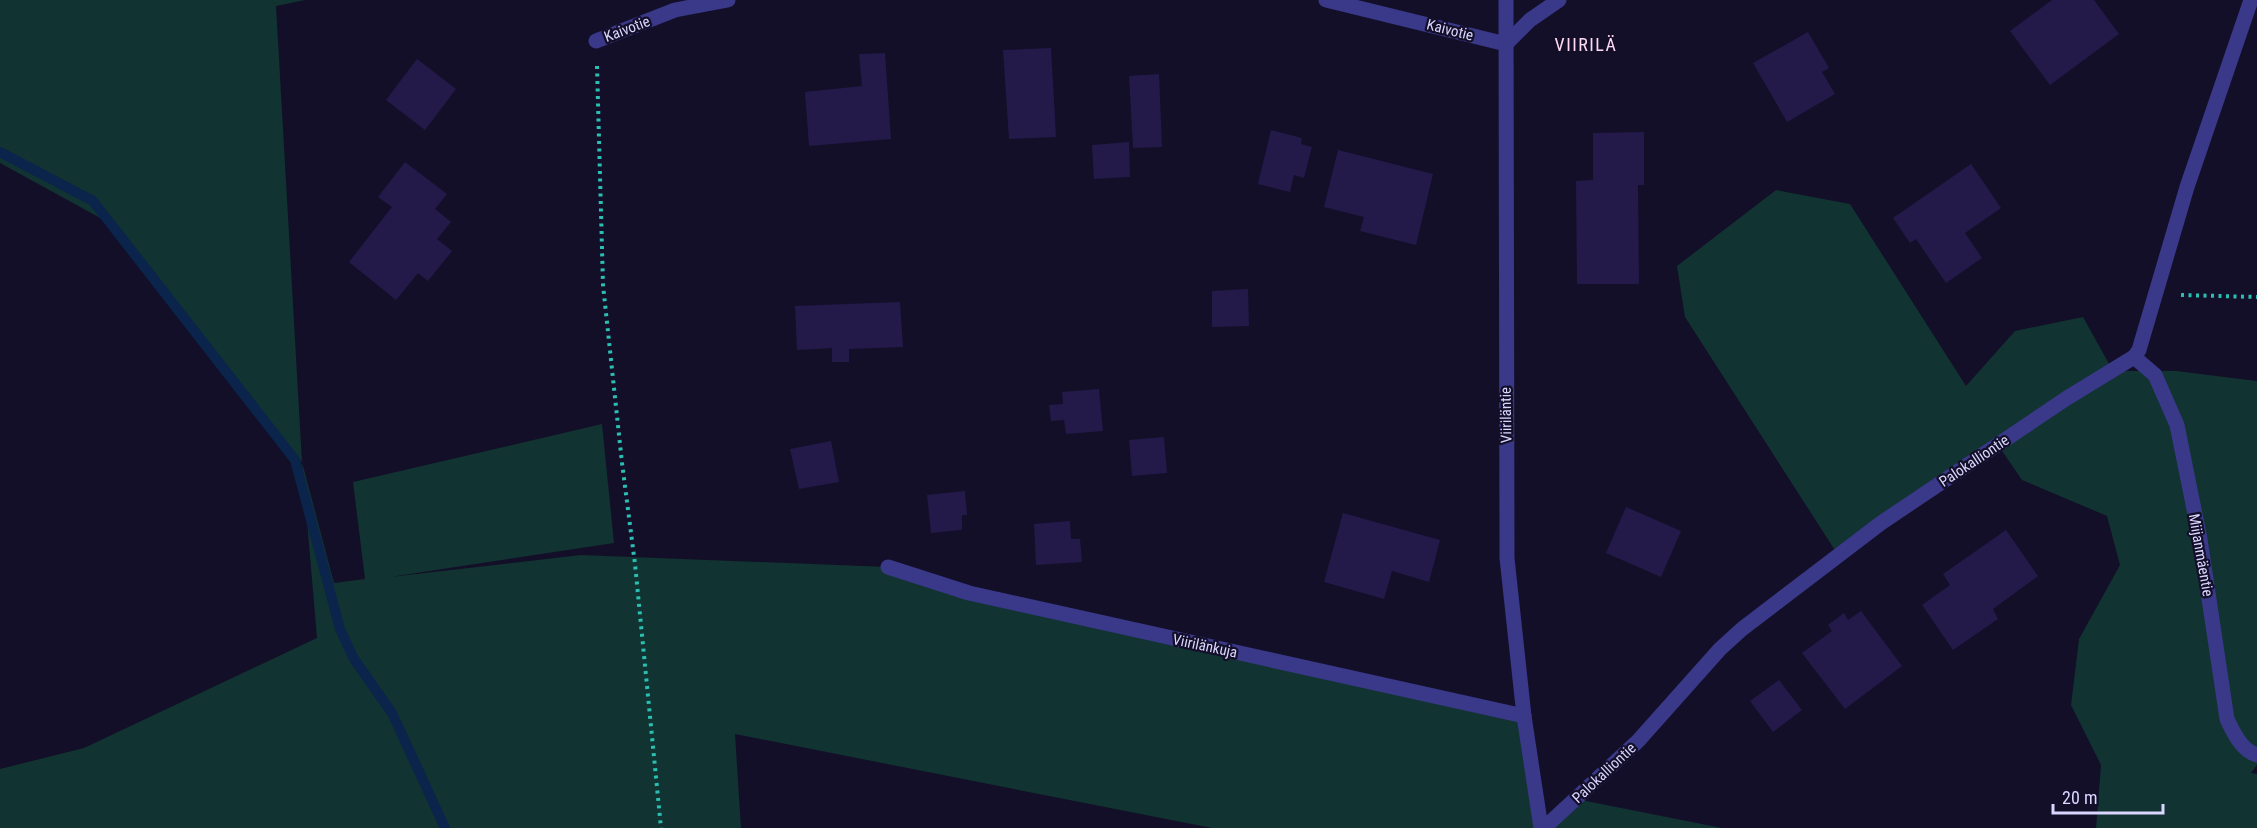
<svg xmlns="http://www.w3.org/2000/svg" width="2257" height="828" viewBox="0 0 2257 828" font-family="'Roboto Condensed',sans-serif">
	<rect width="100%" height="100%" fill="#130f28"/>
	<g fill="#113331">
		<polygon points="0,0 305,0 276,6 302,462 334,583 365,579 353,482 602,424 614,543 390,577 581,555 888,567 1524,716 1541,828 1212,828 735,734 741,828 0,828 0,769 84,748 317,638 302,462 113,225 0,163"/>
		<polygon points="1776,190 1850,204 1966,386 2015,331 2083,317 2113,371 2176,371 2257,381 2257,765 2251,773 2257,774 2257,828 2096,828 2101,765 2071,705 2079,639 2120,565 2107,516 2022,480 1998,445 1838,555 1685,317 1677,266"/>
		<polygon points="1576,799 1722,828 1550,828"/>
	</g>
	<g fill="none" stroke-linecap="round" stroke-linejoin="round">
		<polyline stroke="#0a244c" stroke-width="10" points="0,152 93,201 295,460 340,629 354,659 392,713 445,828"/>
	</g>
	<g fill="#231a4a">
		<polygon points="2052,0 2094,0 2119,34 2050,85 2010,31"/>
		<polygon points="1808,32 1829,68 1822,72 1835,94 1787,122 1753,63"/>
		<polygon points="1051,48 1056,137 1009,139 1003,50"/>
		<polygon points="885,53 891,139 809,146 805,92 862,86 859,54"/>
		<polygon points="417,59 456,89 425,130 386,100"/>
		<polygon points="1159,74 1162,147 1133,148 1129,76"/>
		<polygon points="1271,130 1302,138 1301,144 1312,147 1304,178 1294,175 1290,192 1258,184"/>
		<polygon points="1644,132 1644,185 1638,185 1639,284 1577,284 1576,181 1593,180 1593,133"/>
		<polygon points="1129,142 1130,177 1094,179 1092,145"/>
		<polygon points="1338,150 1433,174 1416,245 1360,231 1364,217 1324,207"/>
		<polygon points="405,162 447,194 435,209 451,222 437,239 452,251 428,281 418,273 396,300 349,262 392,207 378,197"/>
		<polygon points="1971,164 2001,208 1965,233 1982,258 1946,283 1916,239 1910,243 1893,218"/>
		<polygon points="1248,289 1249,326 1212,327 1212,291"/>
		<polygon points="900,302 903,347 849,349 849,362 832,362 832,348 797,350 795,306"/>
		<polygon points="1099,389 1103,431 1066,434 1064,420 1051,421 1049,405 1063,404 1062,392"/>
		<polygon points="1164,437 1167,473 1132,476 1129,440"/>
		<polygon points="831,441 839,482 799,489 790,449"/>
		<polygon points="965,491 967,515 962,515 962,530 931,533 927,495"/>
		<polygon points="1626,507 1681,531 1661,577 1606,553"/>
		<polygon points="1343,513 1440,540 1429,582 1392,571 1384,599 1324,582"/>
		<polygon points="1070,521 1071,539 1080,539 1082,562 1036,565 1034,524"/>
		<polygon points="2006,530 2038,576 1993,609 1998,619 1953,650 1922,605 1950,585 1943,574"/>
		<polygon points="1861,611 1902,666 1845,709 1802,653 1832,631 1828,625 1844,613 1848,620"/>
		<polygon points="1779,680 1802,710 1773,732 1750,701"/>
	</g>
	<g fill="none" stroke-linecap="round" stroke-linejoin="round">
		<g stroke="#2abfb2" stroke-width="4" stroke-dasharray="3 4.5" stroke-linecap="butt">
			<polyline points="597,66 603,285 622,463 635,564 661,828"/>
			<polyline points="2181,295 2257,297"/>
		</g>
		<g stroke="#393889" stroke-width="15">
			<polyline points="1326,0 1506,44"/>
			<polyline points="1506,0 1507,558 1524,716 1541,828"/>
			<polyline points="596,41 675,10 728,0"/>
			<polyline points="1506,44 1530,20 1559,0"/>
			<path d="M2134 357 2155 375 2177 425 2200 539 2227 719C2233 732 2242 751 2257 755"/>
			<polyline points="888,567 969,593 1524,716"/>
			<polyline points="1544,828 1638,741 1720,649 1742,629 1881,523 2067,398 2134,357 2139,350 2187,187 2251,0"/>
		</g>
	</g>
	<g text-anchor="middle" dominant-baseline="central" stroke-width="4.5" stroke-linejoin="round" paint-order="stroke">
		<g font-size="15" fill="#dad6ff" stroke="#130f28">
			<text transform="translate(627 29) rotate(-21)">Kaivotie</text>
			<text transform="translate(1450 30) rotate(14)">Kaivotie</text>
			<text transform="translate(1506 415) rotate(-91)">Viiriläntie</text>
			<text transform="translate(1974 461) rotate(-34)">Palokalliontie</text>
			<text transform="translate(2201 555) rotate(80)">Miijanmäentie</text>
			<text transform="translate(1205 646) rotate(12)">Viirilänkuja</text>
			<text transform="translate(1604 773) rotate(-43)">Palokalliontie</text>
		</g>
		<g font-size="18" letter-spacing="1.5" fill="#ffd8f2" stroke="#130f28">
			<text x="1586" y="44">VIIRILÄ</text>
		</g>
	</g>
	<path d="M2053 804v9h110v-9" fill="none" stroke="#dad6ff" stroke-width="3"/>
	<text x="2062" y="804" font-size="18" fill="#dad6ff" stroke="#130f28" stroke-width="4.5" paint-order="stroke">20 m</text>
</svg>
